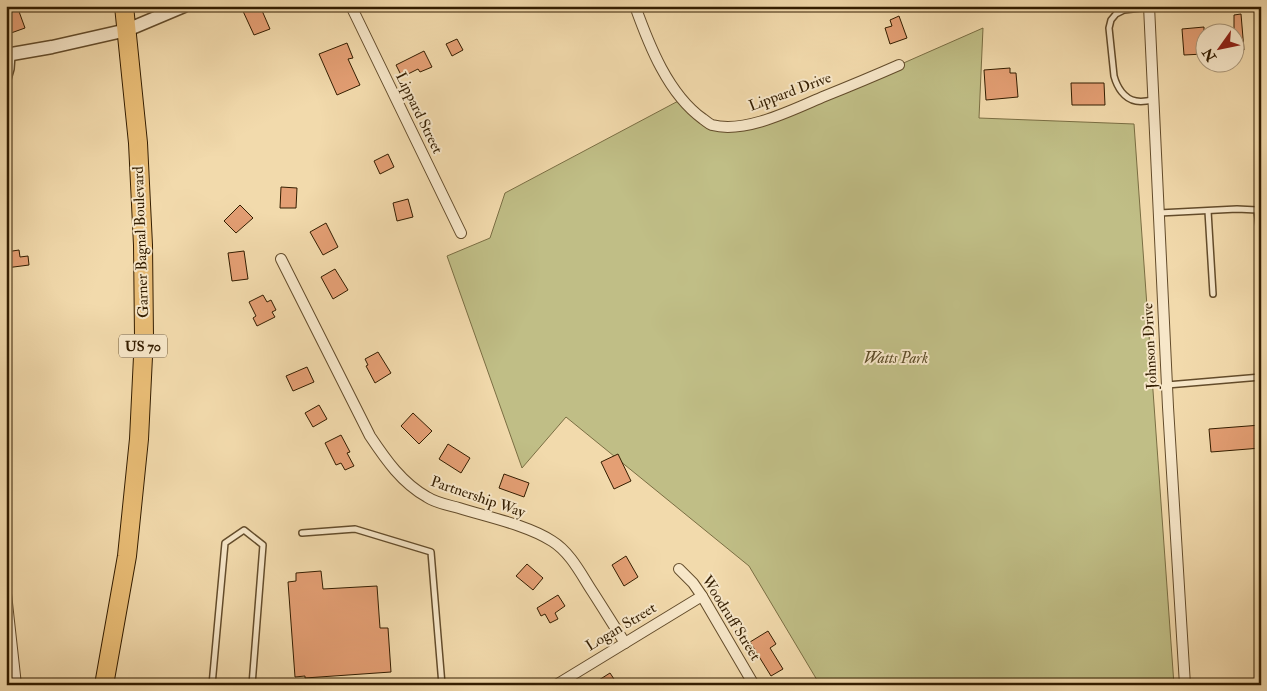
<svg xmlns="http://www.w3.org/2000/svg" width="1267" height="691" viewBox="0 0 1267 691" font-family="'IM FELL Double Pica',serif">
	<rect width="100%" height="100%" fill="#f2daac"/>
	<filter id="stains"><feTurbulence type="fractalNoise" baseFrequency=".004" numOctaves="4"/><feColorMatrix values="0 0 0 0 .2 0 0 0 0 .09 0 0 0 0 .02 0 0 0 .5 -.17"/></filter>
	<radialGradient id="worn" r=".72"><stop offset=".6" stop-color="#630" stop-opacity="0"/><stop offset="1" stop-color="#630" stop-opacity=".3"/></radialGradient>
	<polygon fill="#c0be86" stroke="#7a6e43" points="983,28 979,118 1134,124 1174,685 820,685 749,566 566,417 522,468 447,256 490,238 505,193 682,99 711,125 745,125 899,65"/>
	<g fill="#e49f74" stroke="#331d00">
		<polygon points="6,6 17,6 25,28 11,33 6,18"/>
		<polygon points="248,6 260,6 270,29 254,35 242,9"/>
		<polygon points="1241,14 1244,50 1234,51 1234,15"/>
		<polygon points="899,16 907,38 890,44 885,28 892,26 890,20"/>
		<polygon points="1204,27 1204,54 1184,55 1182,29"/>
		<polygon points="457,39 463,50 452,56 446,44"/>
		<polygon points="347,43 353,58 348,59 360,85 337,95 319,54"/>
		<polygon points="424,51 432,67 420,72 418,69 402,77 396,65"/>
		<polygon points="1010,68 1010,73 1016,73 1018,97 986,100 984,70"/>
		<polygon points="1071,83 1104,83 1105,105 1072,105"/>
		<polygon points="388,154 394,167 380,174 374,161"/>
		<polygon points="281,187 297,188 296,208 280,208"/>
		<polygon points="408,199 413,217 397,221 393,203"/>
		<polygon points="240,205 253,218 236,233 224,221"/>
		<polygon points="326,223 338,247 323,255 310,232"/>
		<polygon points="19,250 20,257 28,256 29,265 6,268 6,252"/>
		<polygon points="244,251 248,279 232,281 228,253"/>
		<polygon points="335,269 348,290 333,299 321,277"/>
		<polygon points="263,295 267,302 271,300 276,310 272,312 275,317 257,326 253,318 256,316 249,302"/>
		<polygon points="378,352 391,373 375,383 366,366 368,365 365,359"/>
		<polygon points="307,367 314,382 293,391 286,376"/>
		<polygon points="319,405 327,419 313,427 305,413"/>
		<polygon points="413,413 432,431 419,444 401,426"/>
		<polygon points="1261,425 1261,448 1211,452 1209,429"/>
		<polygon points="341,435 350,452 347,453 354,466 345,470 341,463 336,465 325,443"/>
		<polygon points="448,444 470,458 461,473 439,459"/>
		<polygon points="618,454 631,481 614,489 601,462"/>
		<polygon points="504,474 529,483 524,497 499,488"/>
		<polygon points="626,556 638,577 624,586 612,565"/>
		<polygon points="527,564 543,578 533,590 516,576"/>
		<polygon points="321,571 323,589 377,586 380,628 388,628 391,672 305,678 305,676 295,677 288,582 296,581 296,573"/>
		<polygon points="558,595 565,606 555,613 558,619 550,623 545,614 541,616 537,608"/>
		<polygon points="768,631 776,644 770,648 783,669 771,676 750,642"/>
		<polygon points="610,673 618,685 591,685"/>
	</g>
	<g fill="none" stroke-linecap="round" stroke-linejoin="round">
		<defs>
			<g id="service">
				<path d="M1150 7 1124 10 1116 14 1111 20 1109 28 1114 76C1117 87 1124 99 1136 101 1141 102 1148 101 1153 100"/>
				<polyline points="6,86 11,69 12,55"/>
				<polyline points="6,145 6,153"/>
				<polyline points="1208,211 1213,294"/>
				<polyline points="1159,213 1237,209 1257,210 1260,234"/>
				<polyline points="1167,385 1261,377"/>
				<polyline points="302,533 355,529 431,552 442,685"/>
				<polyline points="212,685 225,543 244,530 263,545 252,685"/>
			</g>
			<g id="minor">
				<polyline points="351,6 461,233"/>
				<path d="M635 6C649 45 668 94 703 119 706 121 709 124 712 125 746 134 794 109 825 96 850 86 874 76 899 65"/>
				<polyline points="1149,6 1168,407 1185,685"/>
				<path d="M281 259 370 436C386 460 402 483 427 497 436 503 448 505 459 508 488 517 527 525 552 541 570 552 581 574 592 591 603 608 614 626 625 643"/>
				<polyline points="679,569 693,583 702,596 754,685"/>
				<polyline points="6,594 16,685"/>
				<polyline points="556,685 702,596"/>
			</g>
			<polyline id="tertiary" points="6,55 52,47 127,30 184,6"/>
			<polyline id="trunk" points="104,685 127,556 139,439 144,336 143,245 138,143 124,6"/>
		</defs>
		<use href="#service" stroke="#634c2b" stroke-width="8"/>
		<use href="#minor" stroke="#634c2b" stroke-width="12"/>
		<use href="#tertiary" stroke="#634c2b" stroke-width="15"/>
		<use href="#trunk" stroke="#331d00" stroke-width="20"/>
		<use href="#service" stroke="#f7e7c9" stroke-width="5"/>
		<use href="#minor" stroke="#f7e7c9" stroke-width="10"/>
		<use href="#tertiary" stroke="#f7e7c9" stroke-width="12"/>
		<use href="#trunk" stroke="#e9bd76" stroke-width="18"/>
	</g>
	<g text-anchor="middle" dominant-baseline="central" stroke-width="4" stroke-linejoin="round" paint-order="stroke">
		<rect fill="#f7e7c9" stroke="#6e5a3c" stroke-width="1" x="119" y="334.5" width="48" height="23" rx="4"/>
		<g font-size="14" font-weight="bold" fill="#331d00">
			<text x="143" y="346">US 70</text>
		</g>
		<g font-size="15" fill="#331d00" stroke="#f7e7c9">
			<text transform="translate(790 92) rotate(-20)">Lippard Drive</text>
			<text transform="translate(419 113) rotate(64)">Lippard Street</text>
			<text transform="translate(141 242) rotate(-92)">Garner Bagnal Boulevard</text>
			<text transform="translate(1150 346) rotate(-93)">Johnson Drive</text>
			<text transform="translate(478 497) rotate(19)">Partnership Way</text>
			<text transform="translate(731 618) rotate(58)">Woodruff Street</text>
			<text transform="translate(621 627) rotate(-31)">Logan Street</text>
		</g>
		<g font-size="15" font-style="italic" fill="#5d4d28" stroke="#f7e7c9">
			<text x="896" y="358">Watts Park</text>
		</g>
	</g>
	<rect width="1267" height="691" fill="none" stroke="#f2daac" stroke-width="25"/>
	<rect x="8" y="8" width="1252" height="676" fill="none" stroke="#331d00" stroke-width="2.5"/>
	<rect x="12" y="12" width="1242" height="666" fill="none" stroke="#331d00"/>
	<g transform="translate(1220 48) rotate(237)"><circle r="24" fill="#f7e7c9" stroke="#a99679"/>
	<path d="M0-4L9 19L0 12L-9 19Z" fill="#8f2418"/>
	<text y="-8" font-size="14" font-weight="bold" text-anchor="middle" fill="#331d00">N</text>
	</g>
	<rect width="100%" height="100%" filter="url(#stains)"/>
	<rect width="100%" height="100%" fill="url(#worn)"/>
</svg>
